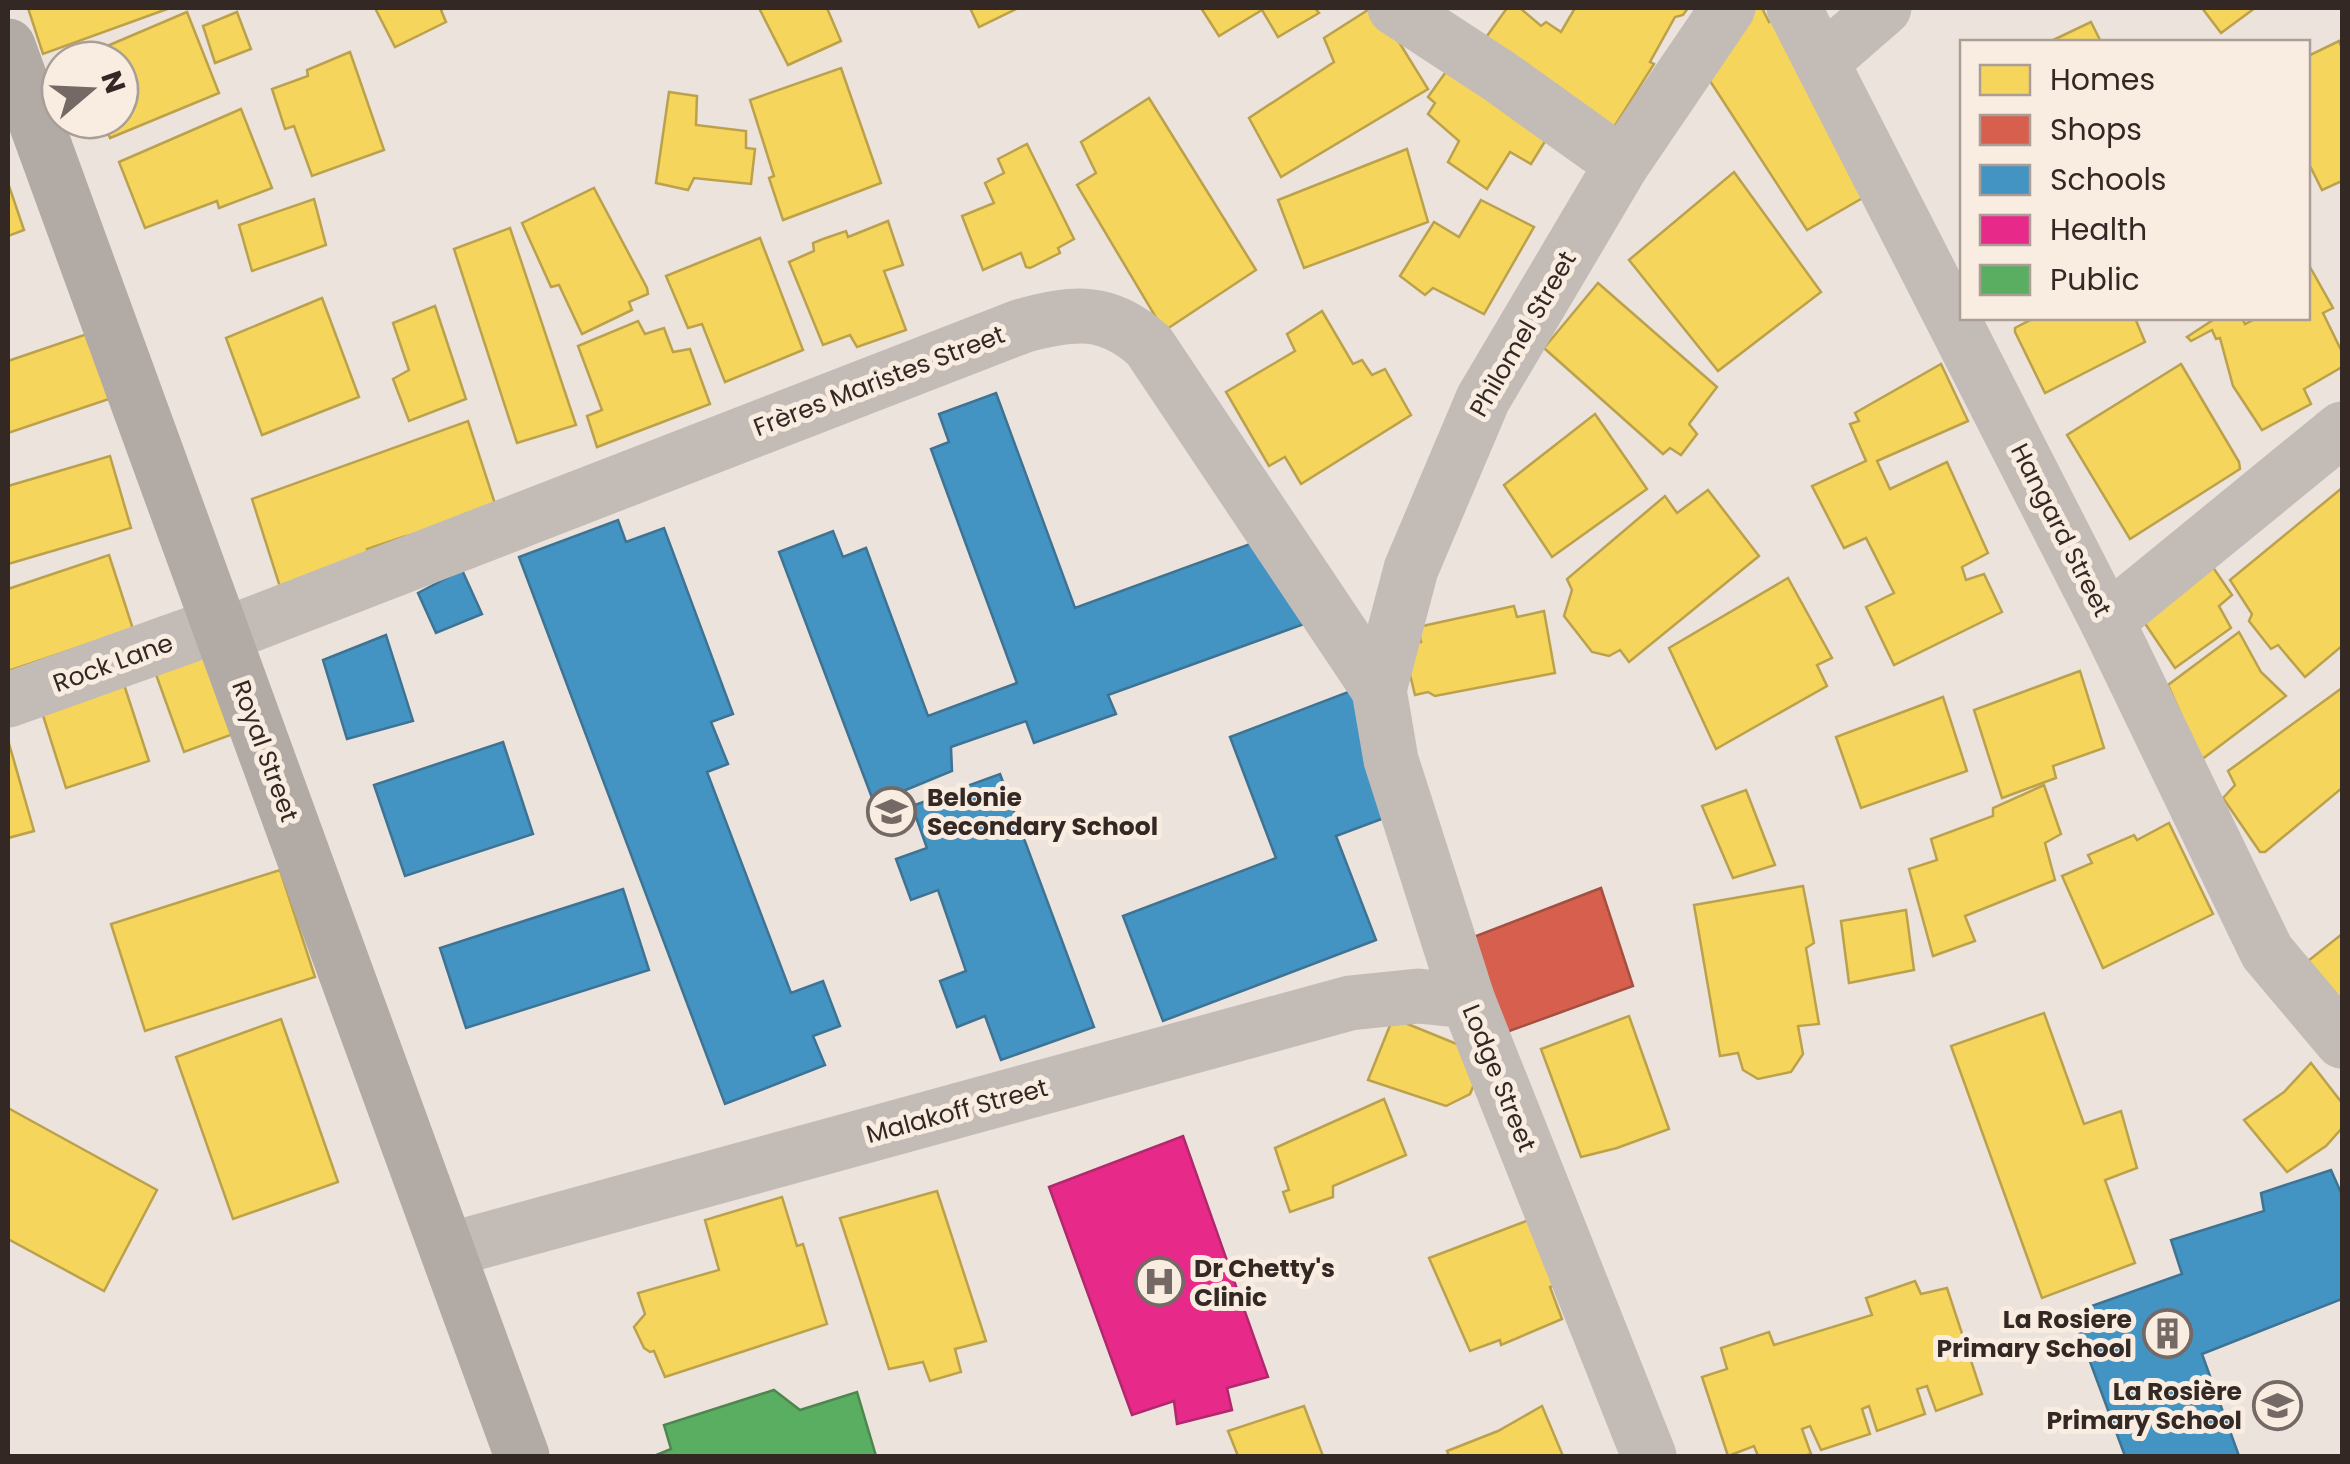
<svg xmlns="http://www.w3.org/2000/svg" width="2350" height="1464" viewBox="0 0 2350 1464" font-family="Poppins,sans-serif">
	<rect width="100%" height="100%" fill="#ebe3dc"/>
	<g fill="#f6d55c" stroke="#bca14c" stroke-width="2.5">
		<polygon points="28,8 170,8 43,54"/>
		<polygon points="375,8 445,8 441,10 446,22 395,47"/>
		<polygon points="759,8 827,8 841,41 788,65"/>
		<polygon points="970,8 1018,8 979,27"/>
		<polygon points="1201,8 1315,8 1319,13 1278,37 1262,10 1219,36"/>
		<polygon points="1371,8 1378,8 1428,89 1281,177 1249,118 1334,62 1324,38"/>
		<polygon points="1507,8 1520,8 1541,26 1546,22 1561,32 1575,8 1688,8 1683,15 1675,17 1650,62 1654,64 1609,135 1477,50"/>
		<polygon points="1756,8 1762,8 1769,22 1778,17 1866,196 1807,230 1699,64 1710,34"/>
		<polygon points="2202,8 2255,8 2221,33"/>
		<polygon points="187,12 219,93 110,138 103,120 120,120 120,60 79,58"/>
		<polygon points="237,12 251,49 215,63 203,26"/>
		<polygon points="2091,22 2101,42 2049,42"/>
		<polygon points="2339,41 2342,48 2342,181 2322,190 2308,162 2308,56"/>
		<polygon points="350,52 384,150 312,176 294,126 285,129 272,89 308,76 307,70"/>
		<polygon points="1460,52 1557,122 1531,164 1510,152 1487,189 1448,162 1459,141 1428,114 1435,103 1428,97"/>
		<polygon points="841,68 881,183 783,220 769,178 774,176 750,100"/>
		<polygon points="669,92 697,96 696,125 746,131 746,148 755,149 751,184 694,178 688,190 656,183"/>
		<polygon points="1149,98 1256,270 1164,331 1077,185 1096,173 1081,142"/>
		<polygon points="241,109 272,188 219,208 217,201 145,228 119,162"/>
		<polygon points="1027,144 1074,239 1058,248 1060,253 1030,268 1026,267 1021,253 983,270 962,216 994,203 985,183 1004,173 998,159"/>
		<polygon points="1407,149 1428,222 1304,268 1278,200"/>
		<polygon points="1734,172 1821,292 1718,371 1629,260"/>
		<polygon points="8,183 24,230 8,236"/>
		<polygon points="594,188 647,288 648,294 629,302 632,310 582,334 559,285 551,287 522,223"/>
		<polygon points="314,199 326,245 252,271 239,225"/>
		<polygon points="1481,200 1534,227 1484,314 1433,288 1425,295 1400,276 1434,222 1459,237"/>
		<polygon points="888,221 903,265 884,271 906,330 857,347 850,335 823,345 789,262 814,251 813,243 823,239 846,231 848,237"/>
		<polygon points="510,228 576,425 517,443 454,249"/>
		<polygon points="760,238 803,350 725,382 702,324 688,328 666,276"/>
		<polygon points="2310,267 2333,308 2323,313 2342,352 2342,367 2304,389 2311,404 2262,430 2233,386 2220,338 2216,339 2212,330 2191,341 2187,337 2216,318 2242,318 2245,324 2257,318 2308,318 2308,268"/>
		<polygon points="1598,283 1717,387 1689,424 1697,434 1681,455 1670,448 1663,454 1544,348"/>
		<polygon points="322,298 359,397 262,435 226,338"/>
		<polygon points="435,306 466,399 409,421 393,379 409,370 393,323"/>
		<polygon points="1322,311 1353,364 1362,360 1372,375 1385,369 1411,415 1301,484 1285,457 1269,466 1226,392 1295,351 1287,334"/>
		<polygon points="2034,318 2135,318 2145,342 2045,393 2015,332 2015,328"/>
		<polygon points="638,321 645,334 664,328 673,352 690,349 710,404 597,447 587,416 602,410 578,346"/>
		<polygon points="87,334 109,399 8,433 8,361"/>
		<polygon points="1941,364 1968,421 1877,461 1890,489 1947,462 1988,553 1962,567 1966,580 1984,574 2002,612 1894,665 1866,607 1894,593 1866,538 1844,548 1812,486 1866,461 1850,424 1859,421 1855,413"/>
		<polygon points="2181,364 2239,462 2240,469 2130,539 2067,435"/>
		<polygon points="1595,414 1647,489 1552,557 1504,485"/>
		<polygon points="468,421 498,513 403,537 367,549 370,558 281,590 252,499"/>
		<polygon points="110,456 131,528 8,564 8,486"/>
		<polygon points="2342,488 2342,646 2305,677 2278,645 2271,649 2249,621 2252,614 2230,580"/>
		<polygon points="1708,490 1759,556 1629,662 1620,650 1609,656 1592,652 1564,616 1572,590 1567,579 1665,496 1677,513"/>
		<polygon points="2201,550 2232,595 2219,606 2231,628 2175,668 2140,616"/>
		<polygon points="109,555 133,629 8,671 8,589"/>
		<polygon points="1788,578 1832,658 1817,665 1827,686 1716,749 1669,648"/>
		<polygon points="1514,606 1517,617 1544,611 1555,673 1435,696 1428,692 1415,695 1403,646 1421,642 1418,627"/>
		<polygon points="2239,632 2261,672 2286,696 2201,760 2168,685"/>
		<polygon points="213,635 247,729 184,752 150,658"/>
		<polygon points="116,660 149,761 66,788 34,687"/>
		<polygon points="2080,671 2104,748 2053,766 2056,778 2002,798 1974,710"/>
		<polygon points="2342,688 2342,788 2265,852 2260,852 2223,798 2235,785 2228,771"/>
		<polygon points="1943,697 1967,771 1861,808 1836,737"/>
		<polygon points="8,740 34,831 8,838"/>
		<polygon points="2044,785 2061,834 2045,843 2055,880 1965,916 1975,941 1933,956 1909,869 1937,860 1931,839 1993,816 1993,808"/>
		<polygon points="1746,790 1775,865 1733,878 1702,806"/>
		<polygon points="2169,823 2213,914 2103,968 2062,876 2092,863 2088,855 2134,835 2137,840"/>
		<polygon points="280,870 315,977 145,1031 111,924"/>
		<polygon points="1803,886 1814,943 1806,948 1819,1024 1798,1026 1803,1054 1791,1072 1758,1079 1743,1070 1738,1053 1720,1056 1694,905"/>
		<polygon points="1906,910 1914,970 1849,983 1841,921"/>
		<polygon points="2342,934 2342,1007 2308,961"/>
		<polygon points="2044,1013 2084,1124 2121,1111 2137,1168 2105,1180 2135,1263 2042,1298 1951,1046"/>
		<polygon points="1629,1016 1669,1129 1617,1148 1581,1157 1541,1049"/>
		<polygon points="1393,1018 1469,1049 1475,1082 1470,1094 1446,1106 1368,1080"/>
		<polygon points="281,1019 338,1182 233,1219 176,1057"/>
		<polygon points="2311,1063 2342,1103 2342,1128 2326,1146 2287,1172 2244,1120 2284,1092"/>
		<polygon points="1384,1099 1406,1155 1333,1186 1333,1197 1290,1212 1283,1192 1289,1190 1275,1148"/>
		<polygon points="8,1108 157,1190 104,1291 8,1239"/>
		<polygon points="937,1191 986,1341 955,1349 961,1372 930,1381 923,1362 889,1369 840,1218"/>
		<polygon points="782,1197 797,1246 803,1244 827,1324 665,1377 654,1351 650,1352 644,1348 634,1327 645,1314 638,1293 719,1270 705,1220"/>
		<polygon points="1534,1218 1560,1284 1550,1287 1562,1319 1501,1345 1500,1340 1470,1351 1429,1258"/>
		<polygon points="1915,1281 1921,1294 1947,1288 1982,1394 1936,1411 1927,1386 1917,1389 1925,1414 1877,1431 1869,1406 1862,1409 1870,1434 1821,1450 1810,1426 1802,1429 1811,1454 1804,1456 1758,1456 1754,1446 1728,1456 1702,1377 1727,1369 1721,1348 1769,1332 1774,1345 1872,1315 1866,1298"/>
		<polygon points="1304,1406 1323,1456 1238,1456 1228,1431"/>
		<polygon points="1542,1406 1563,1456 1449,1456 1447,1451 1498,1431"/>
	</g>
	<polygon fill="#d6604d" stroke="#a54f41" stroke-width="2.5" points="1601,888 1633,986 1504,1033 1471,938"/>
	<g fill="#4393c3" stroke="#3e7394" stroke-width="2.5">
		<polygon points="996,393 1075,608 1272,536 1304,624 1108,695 1116,714 1076,728 1034,743 1026,721 951,747 952,771 874,803 779,552 833,531 843,557 866,548 928,716 1017,683 931,449 949,442 939,414"/>
		<polygon points="618,520 626,542 664,528 733,714 711,722 728,764 707,772 791,993 823,981 840,1026 813,1036 825,1065 725,1104 519,557"/>
		<polygon points="462,570 482,614 436,633 418,593"/>
		<polygon points="386,635 413,721 347,739 323,660"/>
		<polygon points="1356,689 1403,811 1336,836 1376,940 1163,1021 1123,916 1276,858 1230,737"/>
		<polygon points="503,742 533,834 405,876 374,785"/>
		<polygon points="1000,774 1094,1027 1001,1060 985,1016 957,1027 940,981 966,971 938,890 911,900 896,859 927,848 912,806"/>
		<polygon points="623,889 649,970 466,1028 440,948"/>
		<polygon points="2331,1170 2342,1195 2342,1299 2202,1354 2239,1456 2125,1456 2072,1313 2182,1274 2171,1240 2264,1211 2261,1193"/>
	</g>
	<polygon fill="#e7298a" stroke="#b1296c" stroke-width="2.5" points="1183,1136 1268,1377 1227,1388 1232,1410 1177,1424 1174,1401 1132,1415 1049,1187"/>
	<polygon fill="#5aae61" stroke="#4f864f" stroke-width="2.5" points="774,1390 800,1410 857,1392 876,1456 654,1456 671,1449 664,1425"/>
	<g fill="none" stroke-linecap="round" stroke-linejoin="round">
		<g stroke="#c3bbb6" stroke-width="55">
			<polyline points="1395,8 1499,76 1622,164"/>
			<polyline points="1794,8 2107,621 2267,952 2342,1041"/>
			<polyline points="1822,62 1884,8"/>
			<polyline points="2107,621 2342,429"/>
			<path d="M222 636 1022 326C1073 312 1108 308 1149 346L1379 690 1391 760 1468 1001 1649 1456"/>
			<polyline points="1379,690 1411,569 1483,399 1622,164 1728,8"/>
			<polyline points="8,700 218,625"/>
			<polyline points="449,1250 1350,1003 1418,996 1468,1001"/>
		</g>
		<polyline stroke="#b2aaa5" stroke-width="55" points="8,46 522,1456"/>
	</g>
	<defs>
		<symbol id="school-ring" viewBox="-11 -11 22 22"><circle r="9.5" fill="#f9ede2" stroke="#746965" stroke-width="1.5"/><path d="M0-5L7-2L0 1L-7-2ZM-4 1L0 2.5L4 1V4Q0 6-4 4Z" fill="#746965"/></symbol>
		<symbol id="hospital-ring" viewBox="-11 -11 22 22"><circle r="9.5" fill="#f9ede2" stroke="#746965" stroke-width="1.5"/><path d="M-5-5h3v3.5h4V-5h3V5h-3V1.5h-4V5h-3Z" fill="#746965"/></symbol>
		<symbol id="building-ring" viewBox="-11 -11 22 22"><circle r="9.5" fill="#f9ede2" stroke="#746965" stroke-width="1.5"/><path d="M-4-6H4V6H1V3H-1V6H-4ZM-2.5-4.3h1.7v1.8h-1.7ZM.8-4.3h1.7v1.8H.8ZM-2.5-1h1.7V.8h-1.7ZM.8-1h1.7V.8H.8Z" fill="#746965"/></symbol>
	</defs>
	<g fill-rule="evenodd">
		<use href="#school-ring" x="864" y="784" width="55" height="55"/>
		<use href="#hospital-ring" x="1132" y="1254" width="55" height="55"/>
		<use href="#building-ring" x="2140" y="1306" width="55" height="55"/>
		<use href="#school-ring" x="2250" y="1378" width="55" height="55"/>
	</g>
	<g text-anchor="middle" dominant-baseline="central" stroke-width="10" stroke-linejoin="round" paint-order="stroke">
		<g font-size="25" fill="#342825" stroke="#f9ede2">
			<text transform="translate(1523 334) rotate(-60)">Philomel Street</text>
			<text transform="translate(879 381) rotate(-21)">Frères Maristes Street</text>
			<text transform="translate(2061 530) rotate(63)">Hangard Street</text>
			<text transform="translate(113 663) rotate(-20)">Rock Lane</text>
			<text transform="translate(265 751) rotate(70)">Royal Street</text>
			<text transform="translate(1499 1078) rotate(68)">Lodge Street</text>
			<text transform="translate(957 1111) rotate(-15)">Malakoff Street</text>
		</g>
		<g font-size="25" font-weight="bold" fill="#342825" stroke="#f9ede2" text-anchor="start">
			<text x="927" y="797">Belonie<tspan x="927" dy="29">Secondary School</tspan></text>
			<text x="1194" y="1268">Dr Chetty's<tspan x="1194" dy="29">Clinic</tspan></text>
			<text x="2132" y="1319" text-anchor="end">La Rosiere<tspan x="2132" dy="29">Primary School</tspan></text>
			<text x="2242" y="1391" text-anchor="end">La Rosière<tspan x="2242" dy="29">Primary School</tspan></text>
		</g>
	</g>
	<rect width="2350" height="1464" fill="none" stroke="#342825" stroke-width="20"/>
	<rect x="1960" y="40" width="350" height="280" fill="#f9ede2" stroke="#aa9e96" stroke-width="2.5"/>
	<rect x="1980" y="65" width="50" height="30" fill="#f6d55c" stroke="#aa9e96" stroke-width="2.5"/>
	<text x="2050" y="90" font-size="30" fill="#342825">Homes</text>
	<rect x="1980" y="115" width="50" height="30" fill="#d6604d" stroke="#aa9e96" stroke-width="2.5"/>
	<text x="2050" y="140" font-size="30" fill="#342825">Shops</text>
	<rect x="1980" y="165" width="50" height="30" fill="#4393c3" stroke="#aa9e96" stroke-width="2.5"/>
	<text x="2050" y="190" font-size="30" fill="#342825">Schools</text>
	<rect x="1980" y="215" width="50" height="30" fill="#e7298a" stroke="#aa9e96" stroke-width="2.5"/>
	<text x="2050" y="240" font-size="30" fill="#342825">Health</text>
	<rect x="1980" y="265" width="50" height="30" fill="#5aae61" stroke="#aa9e96" stroke-width="2.5"/>
	<text x="2050" y="290" font-size="30" fill="#342825">Public</text>
	<g transform="translate(90 90) rotate(71)"><circle r="48" fill="#f9ede2" stroke="#aa9e96" stroke-width="2.5"/>
	<path d="M0-8L18 38L0 25L-18 38Z" fill="#746965"/>
	<text y="-15" font-size="28" font-weight="bold" text-anchor="middle" fill="#342825">N</text>
	</g>
</svg>
